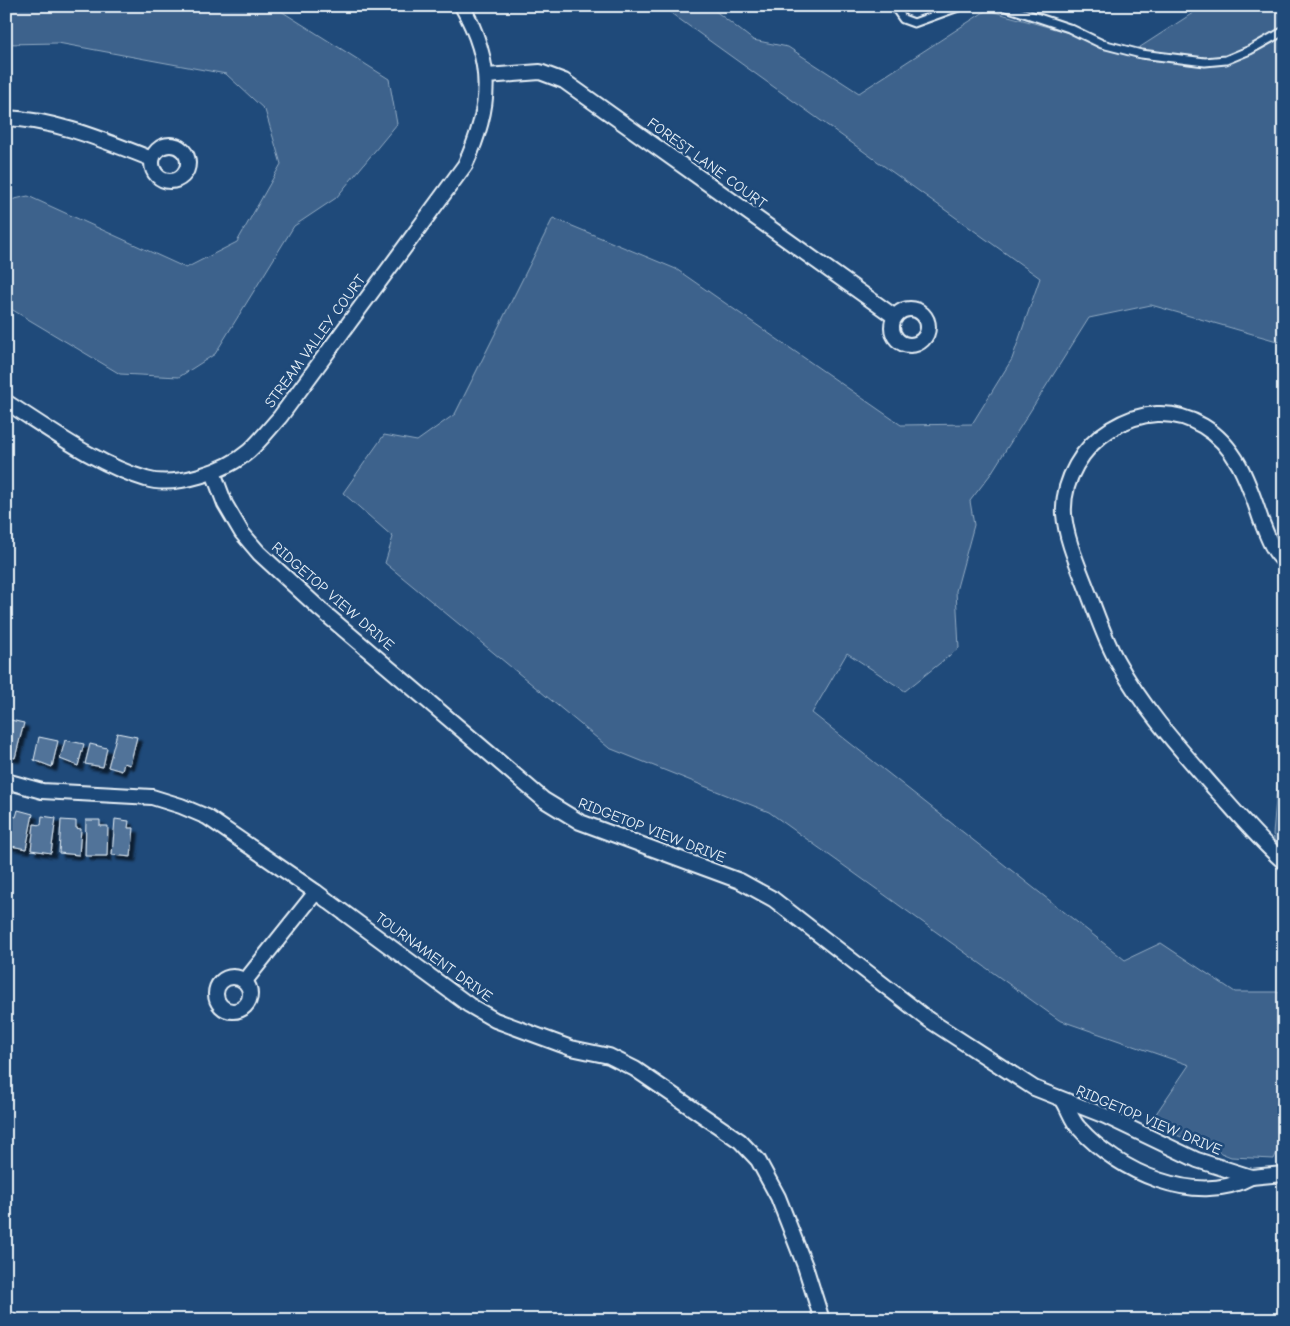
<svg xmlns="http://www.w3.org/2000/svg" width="1290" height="1326" viewBox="0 0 1290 1326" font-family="'Comic Neue',sans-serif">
	<defs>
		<filter id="shadow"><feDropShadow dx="4.5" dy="4.5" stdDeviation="1" flood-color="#0009"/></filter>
	</defs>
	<rect width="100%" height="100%" fill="#1f4a7a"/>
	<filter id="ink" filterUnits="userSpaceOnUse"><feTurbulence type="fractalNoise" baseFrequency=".02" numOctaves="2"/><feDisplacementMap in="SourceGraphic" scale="10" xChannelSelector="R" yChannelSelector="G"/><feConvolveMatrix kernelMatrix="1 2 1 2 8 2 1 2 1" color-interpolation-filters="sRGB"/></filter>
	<g filter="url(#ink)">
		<g fill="#3c628c" stroke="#92aac2">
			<polygon points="6,6 273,6 389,79 397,124 336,198 294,226 215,354 179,377 120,374 6,306 6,201 28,196 186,268 237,242 281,164 265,110 226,74 58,43 6,44"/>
			<polygon points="661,6 709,6 753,40 788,47 859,93 987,10 1134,51 1199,9 1201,6 1284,6 1284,343 1151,305 1089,318 990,475 970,501 974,525 956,591 959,648 905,691 847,653 812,713 1125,960 1161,943 1235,992 1284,992 1284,1137 1274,1159 1231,1157 1149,1124 1189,1065 1059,1020 769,812 609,748 385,563 393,537 343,493 384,435 417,441 455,414 553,218 676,269 901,425 972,424 1012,359 1040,278"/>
			<polygon points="1284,773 1284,891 1273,834 1278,776"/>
		</g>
		<g fill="#517399" stroke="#e8f1f8" filter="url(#shadow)">
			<polygon points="6,719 24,723 15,758 6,756"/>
			<polygon points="117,733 137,737 130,765 124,763 122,771 108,767"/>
			<polygon points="39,737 58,741 52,767 34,760"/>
			<polygon points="65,740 84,744 78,766 60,759"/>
			<polygon points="90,744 107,748 103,767 85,764"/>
			<polygon points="18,810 33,814 26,849 6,845 11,816 16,817"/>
			<polygon points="42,816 56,818 51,853 31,850 34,824 41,825"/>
			<polygon points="115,819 129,821 128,828 134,828 131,857 112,855"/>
			<polygon points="61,820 76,821 76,828 81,829 79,855 59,853"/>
			<polygon points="86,820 100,820 100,826 108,826 107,856 85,856"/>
		</g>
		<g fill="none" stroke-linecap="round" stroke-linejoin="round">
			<defs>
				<g id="lane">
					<polyline points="897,6 896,9 903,19 914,23 961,6"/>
					<polyline points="1003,6 1069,28 1102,44 1141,54 1205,62 1226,60 1250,50 1284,31"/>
				</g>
				<g id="street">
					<polyline points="487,76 540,72 564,81 895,317"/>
					<path d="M6 118C57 120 105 141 152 159"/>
					<circle cx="170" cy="163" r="18"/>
					<circle cx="910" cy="327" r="18"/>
					<path d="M6 402C49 429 97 465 146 479 175 488 226 471 249 451 260 441 270 428 280 417L465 165C492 107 494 63 462 6"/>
					<polyline points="213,472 225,504 242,533 259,553 321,610 544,800 580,822 740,881 773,899 929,1020 1034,1088 1105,1116 1197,1160 1251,1177 1284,1174"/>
					<path d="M1284 561C1272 551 1267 535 1261 520 1249 485 1238 447 1203 426 1173 408 1140 411 1111 429 1083 446 1062 480 1064 514 1066 540 1079 568 1088 592 1097 615 1105 640 1117 661 1142 707 1179 748 1214 788 1237 813 1258 839 1284 862"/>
					<polyline points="6,781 42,791 152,797 181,806 207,817 316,892 469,1005 495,1020 571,1048 609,1056 635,1069 740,1141 758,1160 778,1197 805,1266 822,1320"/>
					<circle cx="233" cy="994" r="17"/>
					<polyline points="245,981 316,892"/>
					<path d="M1064 1102C1069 1110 1072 1121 1079 1128 1118 1172 1196 1207 1251 1177"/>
					<polyline points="6,1317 10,1320"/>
				</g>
			</defs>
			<use href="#lane" stroke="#e8f1f8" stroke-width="11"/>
			<use href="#street" stroke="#e8f1f8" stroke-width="18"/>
			<use href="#lane" stroke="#1f4a7a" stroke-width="7"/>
			<use href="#street" stroke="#1f4a7a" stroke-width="14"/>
		</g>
	</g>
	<g text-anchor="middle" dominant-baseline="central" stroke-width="5" stroke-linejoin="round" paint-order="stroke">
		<g font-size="15" fill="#e8f1f8" stroke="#1f4a7a">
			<text transform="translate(707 163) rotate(36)">FOREST LANE COURT</text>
			<text transform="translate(315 341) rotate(-54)">STREAM VALLEY COURT</text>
			<text transform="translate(333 596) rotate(41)">RIDGETOP VIEW DRIVE</text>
			<text transform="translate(652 830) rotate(21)">RIDGETOP VIEW DRIVE</text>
			<text transform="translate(434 957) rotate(36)">TOURNAMENT DRIVE</text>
			<text transform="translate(1149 1120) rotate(23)">RIDGETOP VIEW DRIVE</text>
		</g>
	</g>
	<rect width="1290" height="1326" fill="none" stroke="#1f4a7a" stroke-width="25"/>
	<rect x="12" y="12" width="1265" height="1301" fill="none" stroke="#e8f1f8" stroke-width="2" filter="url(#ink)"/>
</svg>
